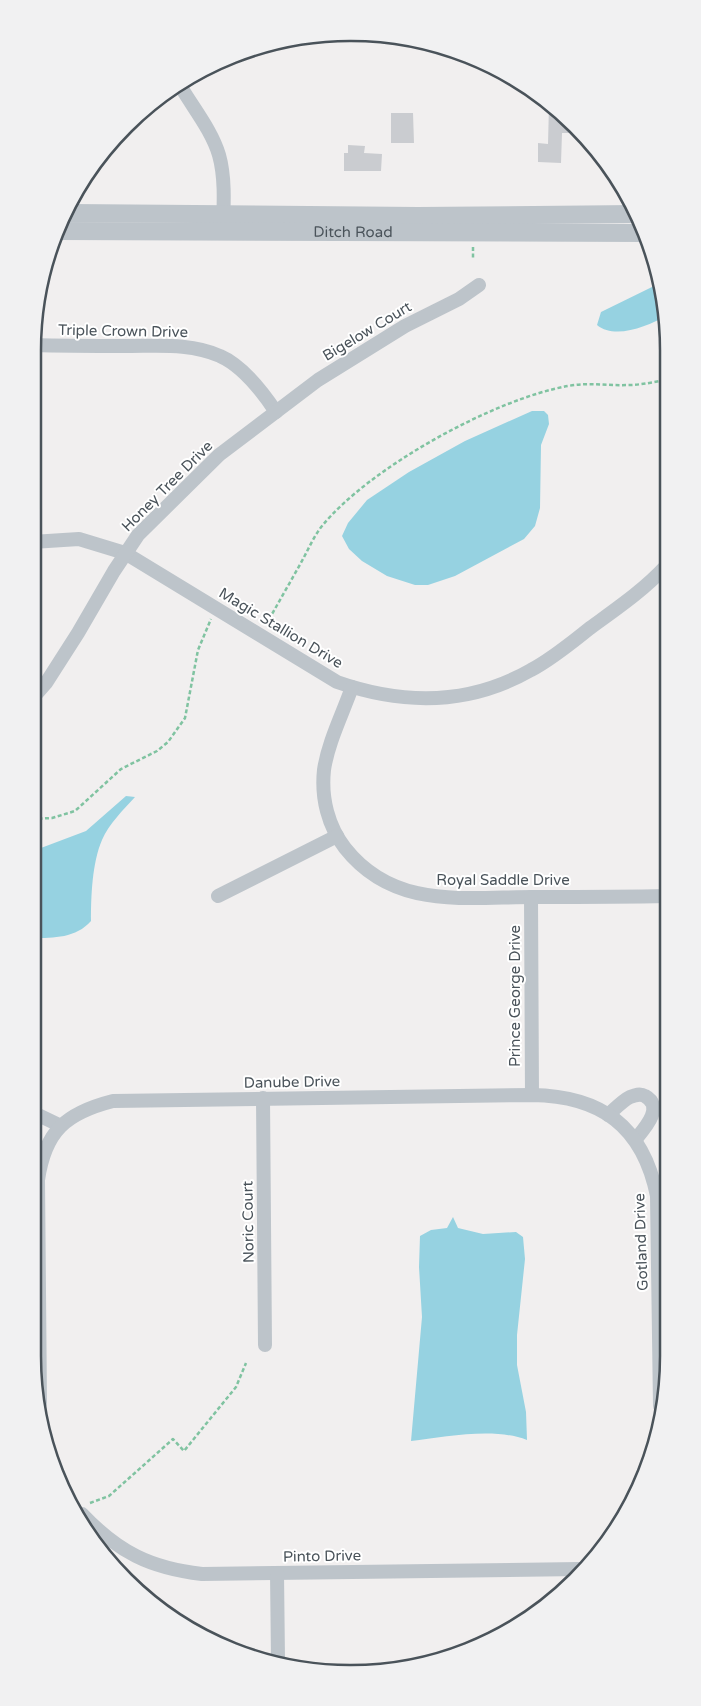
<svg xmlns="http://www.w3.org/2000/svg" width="701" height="1706" viewBox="0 0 701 1706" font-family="'Varela Round',sans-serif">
	<rect width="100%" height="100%" fill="#f1efef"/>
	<g fill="#96d2e1">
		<path d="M657 276 666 316C648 326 615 340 597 325L601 312 652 287Z"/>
		<polygon points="532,411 544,411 548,415 549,424 541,445 540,508 535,526 524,539 455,576 428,585 415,585 387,576 362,561 349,549 342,536 348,523 367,500 409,472 465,441"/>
		<path d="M126 796 135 797C123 810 109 824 102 840 92 863 91 897 91 921 76 938 54 938 33 938V851L86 831Z"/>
		<path d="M453 1217 458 1228 483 1234 516 1232 523 1237 525 1259 517 1335V1365L526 1412 527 1440C494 1427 445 1437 411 1441L422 1317 419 1267 420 1236 431 1230 447 1228Z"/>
	</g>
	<g fill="#caccd0">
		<polygon points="549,105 572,125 572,133 562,133 561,163 538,162 538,143 548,144"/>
		<polygon points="391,113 413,113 414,143 391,143"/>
		<polygon points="348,145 365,146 364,153 382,154 381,171 344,171 344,153 348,153"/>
	</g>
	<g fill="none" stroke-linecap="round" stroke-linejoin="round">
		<g stroke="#80c3a1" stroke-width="2.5" stroke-dasharray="4 2.5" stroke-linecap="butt">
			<polyline points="473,247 473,258"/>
			<path d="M266 625C278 603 291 581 303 559 309 548 314 536 322 526 369 468 494 399 568 386 589 382 608 386 628 385 641 385 654 382 666 380"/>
			<polyline points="32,819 52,818 75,811 121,769 157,751 168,742 185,718 198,650 211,619"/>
			<polyline points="90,1503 109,1496 173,1439 184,1451 236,1387 246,1363"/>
		</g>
		<g stroke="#bdc4ca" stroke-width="14">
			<path d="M181 87C194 109 212 131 219 155 225 176 224 202 223 224"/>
			<path d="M33 345C65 346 97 346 129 346 159 346 192 343 220 356 243 366 262 391 276 412"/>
			<path d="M32 542 79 539 125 553 337 682C403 705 470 705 531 670 552 659 571 643 590 628 616 609 644 590 666 566"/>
			<path d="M352 687C343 713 328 742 324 770 321 798 328 826 345 848 394 910 464 897 534 897 579 897 623 897 667 896"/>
			<polyline points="32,699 46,683 78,633 114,571 138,535 219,455 318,380 405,326 459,299 479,285"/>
			<polyline points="218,896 337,836"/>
			<polyline points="531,897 532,1095"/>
			<polyline points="263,1098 265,1345"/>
			<polyline points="32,1112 59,1125"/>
			<path d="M608 1115C615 1109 622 1101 630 1097 635 1095 640 1093 645 1096 665 1107 644 1129 635 1140"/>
			<path d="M40 1403 38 1180C45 1131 66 1113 113 1101L532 1095C601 1096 643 1126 657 1196L660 1406"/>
			<path d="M82 1514C118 1552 150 1568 202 1574L580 1569"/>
			<polyline points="277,1573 278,1660"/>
		</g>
		<g stroke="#bdc4ca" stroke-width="18">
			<polyline points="70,213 418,216 635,214"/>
			<path id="s1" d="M59 231 645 233"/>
		</g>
	</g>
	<g text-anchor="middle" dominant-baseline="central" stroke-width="4" stroke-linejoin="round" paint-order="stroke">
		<g font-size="15" fill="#4a535a" stroke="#fff">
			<text stroke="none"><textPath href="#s1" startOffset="294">Ditch Road</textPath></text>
			<text transform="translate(123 331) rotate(1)">Triple Crown Drive</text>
			<text transform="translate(367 331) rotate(-31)">Bigelow Court</text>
			<text transform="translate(167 486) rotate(-45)">Honey Tree Drive</text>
			<text transform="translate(281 628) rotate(31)">Magic Stallion Drive</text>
			<text x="503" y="880">Royal Saddle Drive</text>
			<text transform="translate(515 996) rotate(-90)">Prince George Drive</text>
			<text transform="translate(292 1082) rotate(-1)">Danube Drive</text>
			<text transform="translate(248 1222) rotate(-91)">Noric Court</text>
			<text transform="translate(641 1242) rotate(-92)">Gotland Drive</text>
			<text transform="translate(322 1556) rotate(-1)">Pinto Drive</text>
		</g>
	</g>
	<path d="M0 0H701V1706H0ZM350 41H351A309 309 0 0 1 660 350V1356A309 309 0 0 1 351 1665H350A309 309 0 0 1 41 1356V350A309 309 0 0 1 350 41Z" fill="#f1f1f2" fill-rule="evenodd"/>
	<path fill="none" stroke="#4a535a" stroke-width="2.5" d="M350 41H351A309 309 0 0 1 660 350V1356A309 309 0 0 1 351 1665H350A309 309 0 0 1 41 1356V350A309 309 0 0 1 350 41Z"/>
</svg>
